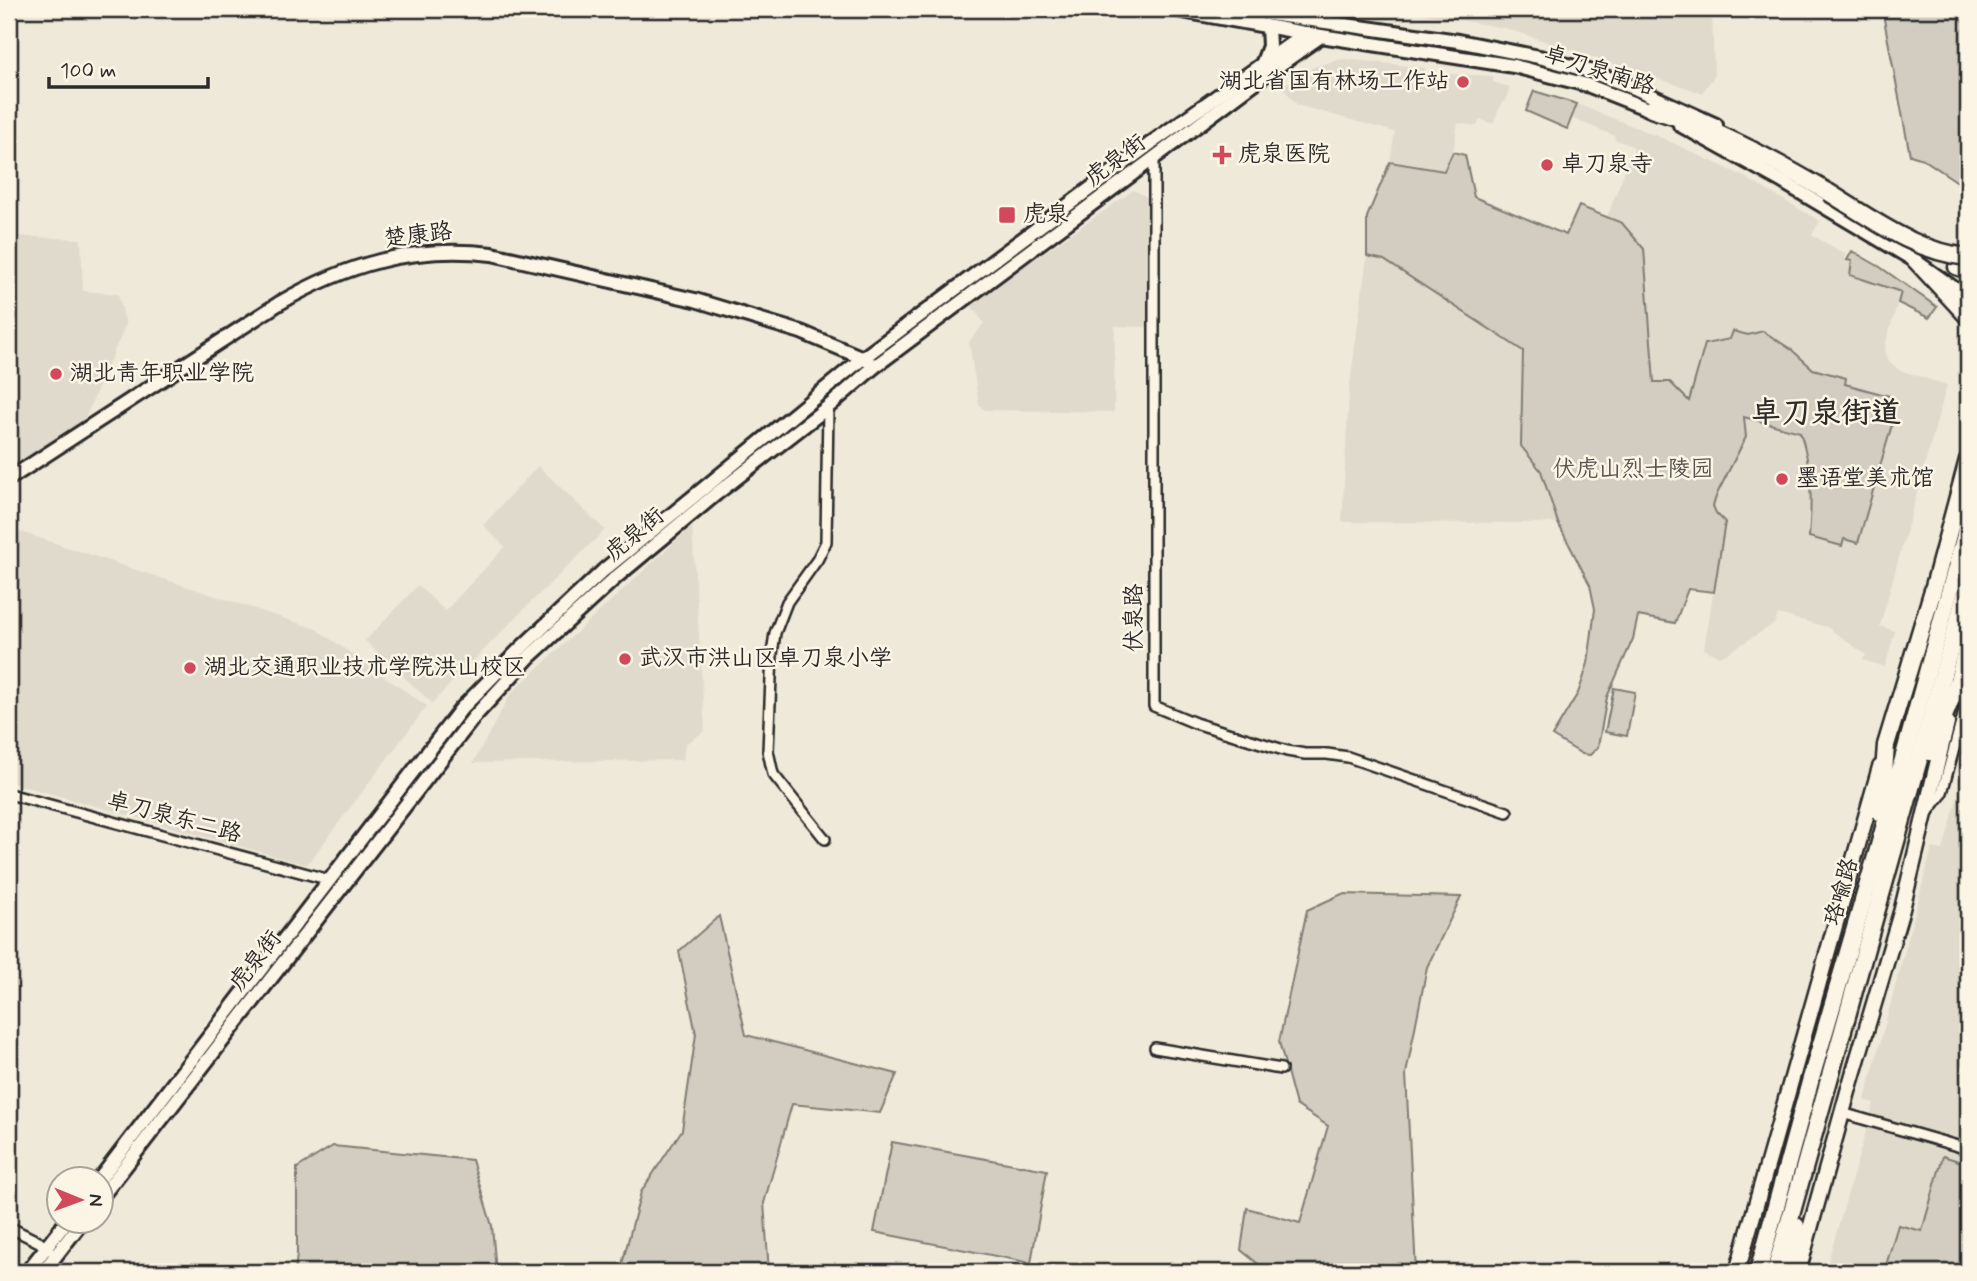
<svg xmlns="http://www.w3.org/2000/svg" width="1977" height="1281" viewBox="0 0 1977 1281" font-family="Mynerve,'LXGW WenKai TC',sans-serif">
	<rect width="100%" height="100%" fill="#efe9da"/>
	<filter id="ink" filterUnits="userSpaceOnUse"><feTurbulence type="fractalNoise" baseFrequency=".0143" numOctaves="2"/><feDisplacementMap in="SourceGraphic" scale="14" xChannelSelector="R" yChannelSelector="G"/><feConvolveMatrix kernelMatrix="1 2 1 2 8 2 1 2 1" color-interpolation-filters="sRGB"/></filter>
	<g filter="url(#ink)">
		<g fill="#e0dacc">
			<polygon points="1398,9 1712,9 1714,76 1702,93 1505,28"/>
			<polygon points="1346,59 1425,68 1425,73 1493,76 1493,82 1510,87 1505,102 1502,102 1493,124 1480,119 1477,126 1458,123 1453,152 1444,171 1390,162 1395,132 1297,105 1282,86 1314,67 1337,60"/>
			<polygon points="1577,104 1662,138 1739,174 1820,221 1812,235 1845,254 1845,260 1852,261 1850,275 1901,292 1886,342 1885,352 1889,361 1899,370 1947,385 1880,626 1895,631 1885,667 1863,660 1866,655 1827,627 1778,614 1775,623 1725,655 1719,656 1704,649 1725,522 1716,513 1713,506 1717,494 1746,438 1744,417 1800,432 1809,472 1811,511 1809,537 1844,539 1858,543 1896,405 1889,396 1844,384 1846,378 1813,369 1792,350 1762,332 1748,335 1733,331 1731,339 1690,402 1654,382 1644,249 1622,223 1607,217 1634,147 1614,139 1615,136 1571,118"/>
			<polygon points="1134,190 1150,199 1148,327 1115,326 1114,412 985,410 979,405 969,342 984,323 970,304"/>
			<polygon points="9,236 81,239 83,291 118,294 126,324 83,423 9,469"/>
			<polygon points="1367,256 1384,260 1523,351 1521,446 1541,471 1558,523 1342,522 1349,392"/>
			<polygon points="538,466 605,530 528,605 432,703 365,641 418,585 445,611 505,547 483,525"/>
			<polygon points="692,526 705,731 685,744 683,760 473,763 511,693"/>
			<polygon points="9,528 316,629 427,706 307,865 9,782"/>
			<polygon points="1968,759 1968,1272 1825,1272 1874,1103 1865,1100 1932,848 1943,850"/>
		</g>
		<g fill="#d2cdc0" stroke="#7e7c76" stroke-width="2">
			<polygon points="1882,9 1968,9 1968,189 1923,159 1910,155"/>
			<polygon points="1534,91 1577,104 1567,129 1526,111"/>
			<path d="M1453 152 1465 155 1474 197 1566 235 1579 206 1622 223 1644 249 1654 382H1670L1689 401 1705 344 1730 339 1733 331 1748 335 1763 331 1792 350 1813 369 1846 378 1845 384 1889 396 1895 402V414L1858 543 1844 539 1842 546 1809 537C1812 501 1812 467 1800 432L1744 417 1746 437 1717 494 1713 506 1716 513 1725 522 1714 592 1688 589 1675 623 1638 616 1633 639 1607 697 1598 747 1590 755 1582 754 1552 736 1578 693 1583 679 1588 663 1595 609 1590 585 1558 523 1541 471 1521 446 1523 351 1384 260 1367 256V217L1390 162 1444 171Z"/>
			<polygon points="1852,251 1880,267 1937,307 1929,318 1898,303 1901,292 1850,275 1852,261 1847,260"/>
			<polygon points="1614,688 1635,692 1627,736 1605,732"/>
			<polygon points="1342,894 1461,897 1427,967 1406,1074 1416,1272 1268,1272 1241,1250 1247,1208 1300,1223 1328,1126 1296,1105 1279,1042 1307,910"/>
			<polygon points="719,916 746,1035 897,1074 880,1113 792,1104 764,1203 769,1272 620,1272 641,1192 682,1130 696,1034 679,951"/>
			<polygon points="892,1142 1047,1170 1031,1263 874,1232"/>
			<polygon points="333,1146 472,1160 492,1226 496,1272 295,1272 297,1254 297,1168"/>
			<polygon points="1943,1156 1968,1164 1968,1272 1884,1272 1898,1225 1922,1231"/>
		</g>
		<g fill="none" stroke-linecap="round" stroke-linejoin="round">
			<defs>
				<g id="street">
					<polyline points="1325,23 1328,9"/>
					<polyline points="1154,159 1154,706 1195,723 1287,751 1305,754 1327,754 1348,757 1507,812"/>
					<polyline points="9,794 330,880"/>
					<polyline points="1928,812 1941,795 1943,789 1968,697"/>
					<polyline points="825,839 773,774 768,751 772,654 775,633 787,602 817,560 826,542 828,407"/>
					<polyline points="1155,1048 1281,1069"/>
					<polyline points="1842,1113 1968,1149"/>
					<polyline points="9,1227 39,1242 49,1250"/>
				</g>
				<g id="secondary">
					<polyline points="1171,9 1321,36 1514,66 1587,85 1658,113"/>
					<polyline points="1234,9 1458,41 1539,57 1589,71 1630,86 1716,125"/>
					<polyline points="1263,62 1269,46 1268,27"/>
					<polyline points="1680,125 1783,182 1914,260 1968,298"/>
					<path d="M9 479 278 304C346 264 413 245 492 254L695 300 801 332 863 358 869 362"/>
					<polyline points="99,1180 461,709 522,647 604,570 863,358 1154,141 1306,33"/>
					<polyline points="102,1196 474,717 530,656 615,578 716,494 828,407 874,367 1265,75 1321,36"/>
					<polyline points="27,1272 66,1222"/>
					<polyline points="43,1272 82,1222"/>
				</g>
				<g id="primary">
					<polyline points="1914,260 1968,318"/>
					<polyline points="1956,267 1968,271"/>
					<polyline points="1737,1272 1880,767"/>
					<polyline points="1798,1272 1849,1088 1902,909 1947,723"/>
				</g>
				<g id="highway">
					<path d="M1651 109C1713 127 1772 159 1828 192"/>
					<polyline points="1930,752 1958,681 1968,643"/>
					<polyline points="1881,813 1886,745 1933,590 1968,460"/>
					<polyline points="1758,1272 1810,1082 1877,853 1968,525"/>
					<polyline points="1775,1272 1968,585"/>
					<polyline points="1792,1272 1796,1226"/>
				</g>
			</defs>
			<use href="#street" stroke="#2b2b2b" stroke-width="14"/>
			<use href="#secondary" stroke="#2b2b2b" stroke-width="18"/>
			<use href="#primary" stroke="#2b2b2b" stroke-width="19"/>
			<use href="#highway" stroke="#2b2b2b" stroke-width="21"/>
			<use href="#street" stroke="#fcf5e5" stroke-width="9"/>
			<use href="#secondary" stroke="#fcf5e5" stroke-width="12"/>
			<use href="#primary" stroke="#fcf5e5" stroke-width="14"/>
			<use href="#highway" stroke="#fcf5e5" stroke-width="16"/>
			<defs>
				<path id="highway-bridge" d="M1828 192C1872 219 1915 252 1968 257"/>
			</defs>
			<use href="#highway-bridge" stroke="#2b2b2b" stroke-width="21" stroke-linecap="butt"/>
			<use href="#highway-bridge" stroke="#fcf5e5" stroke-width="16"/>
		</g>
	</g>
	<g fill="#d1495b" stroke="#fcf5e5" stroke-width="2.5">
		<circle cx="1463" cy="82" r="7"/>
		<path d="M1218.5 144.5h7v7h7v7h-7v7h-7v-7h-7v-7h7z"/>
		<circle cx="1547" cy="165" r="7"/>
		<rect x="998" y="206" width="18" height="18" rx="3.5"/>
		<circle cx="56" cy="374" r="7"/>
		<circle cx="1782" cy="479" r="7"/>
		<circle cx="625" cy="659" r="7"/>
		<circle cx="190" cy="668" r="7"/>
	</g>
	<g text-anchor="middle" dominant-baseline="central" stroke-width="5" stroke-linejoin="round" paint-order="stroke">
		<g font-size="23" fill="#2b2b2b" stroke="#fcf5e5">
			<text transform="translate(1599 71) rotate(18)">卓刀泉南路</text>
			<text transform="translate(1116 161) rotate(-37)">虎泉街</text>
			<text transform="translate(418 236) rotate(-7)">楚康路</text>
			<text transform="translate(635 535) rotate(-40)">虎泉街</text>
			<text transform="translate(1135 618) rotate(-90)">伏泉路</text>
			<text transform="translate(174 818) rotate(15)">卓刀泉东二路</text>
			<text transform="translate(1842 892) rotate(-74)">珞喻路</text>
			<text transform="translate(256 961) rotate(-52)">虎泉街</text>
		</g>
		<g font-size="23" fill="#2b2b2b" stroke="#fcf5e5" text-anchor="start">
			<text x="1449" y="82" text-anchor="end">湖北省国有林场工作站</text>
			<text x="1238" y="155">虎泉医院</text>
			<text x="1561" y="165">卓刀泉寺</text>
			<text x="1023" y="215">虎泉</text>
			<text x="70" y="374">湖北青年职业学院</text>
			<text x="1796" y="479">墨语堂美术馆</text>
			<text x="639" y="659">武汉市洪山区卓刀泉小学</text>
			<text x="204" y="668">湖北交通职业技术学院洪山校区</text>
		</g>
		<g font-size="23" fill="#555450" stroke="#fcf5e5">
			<text x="1633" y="470">伏虎山烈士陵园</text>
		</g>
		<g font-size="30" font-weight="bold" fill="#2b2b2b" stroke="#fcf5e5">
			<text x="1826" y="413">卓刀泉街道</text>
		</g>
	</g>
	<rect width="1977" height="1281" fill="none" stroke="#fcf5e5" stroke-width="35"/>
	<rect x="18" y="18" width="1942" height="1246" fill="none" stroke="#2b2b2b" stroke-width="2.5" filter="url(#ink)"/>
	<g transform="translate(80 1200) rotate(91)"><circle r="33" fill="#fcf5e5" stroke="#a8a49b" stroke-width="2"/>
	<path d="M0-5L12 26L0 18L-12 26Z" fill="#d1495b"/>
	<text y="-10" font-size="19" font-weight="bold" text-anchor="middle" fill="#2b2b2b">N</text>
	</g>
	<path d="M49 77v10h159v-10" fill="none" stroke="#2b2b2b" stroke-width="3.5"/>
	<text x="60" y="77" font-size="21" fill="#2b2b2b" stroke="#fcf5e5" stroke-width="5" paint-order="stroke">100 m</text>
</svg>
